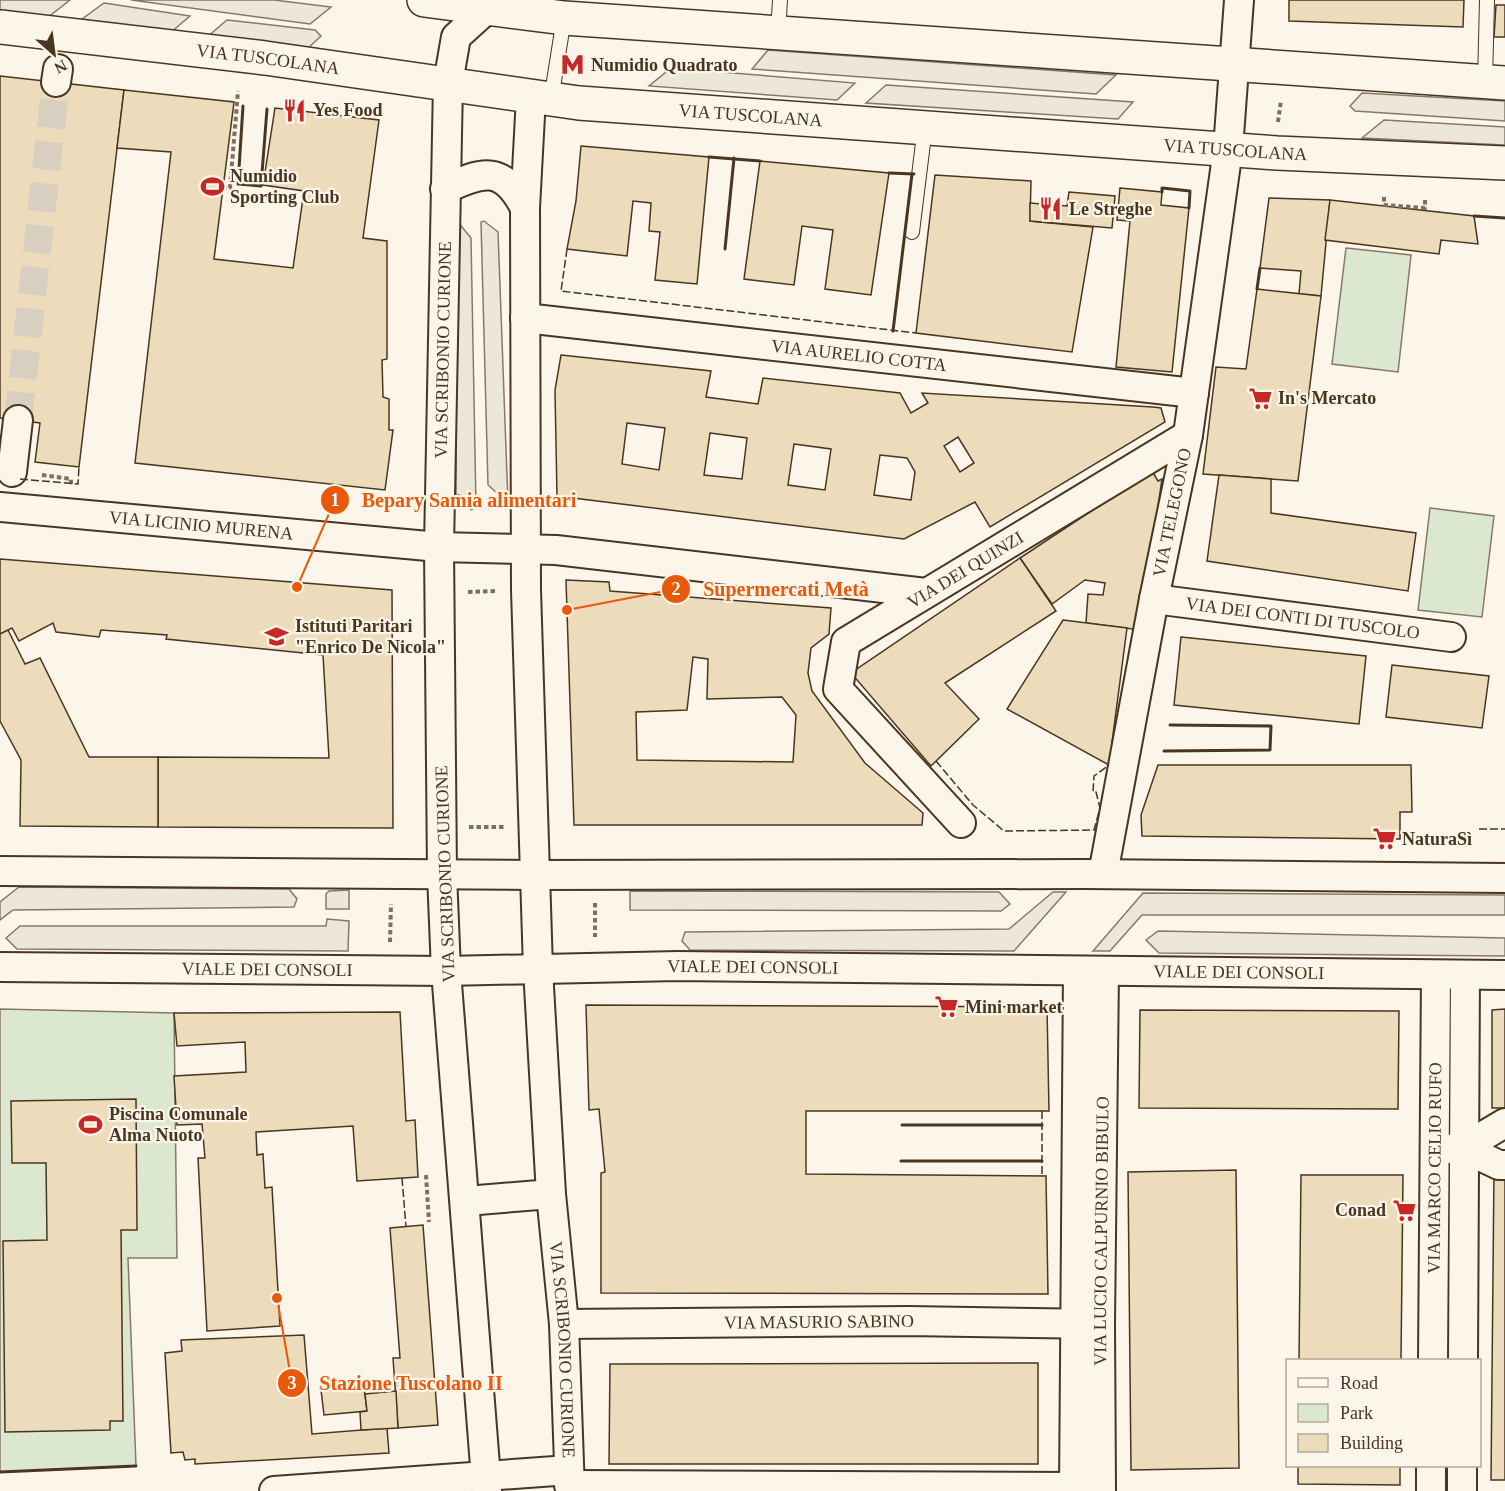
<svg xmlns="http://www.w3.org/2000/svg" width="1505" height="1491" font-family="'Times New Roman',serif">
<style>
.green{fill:#dce7d0;stroke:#887966;stroke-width:1.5}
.parking{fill:#ede7d9;stroke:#887966;stroke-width:1.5}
.building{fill:#ecdcbc;stroke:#4a3520;stroke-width:1.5;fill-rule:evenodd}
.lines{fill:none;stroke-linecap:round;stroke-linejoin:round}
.street-tunnel{stroke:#d8cfc1;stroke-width:28;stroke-dasharray:28 14;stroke-linecap:butt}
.lane-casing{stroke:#4a3520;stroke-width:16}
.street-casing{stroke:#4a3520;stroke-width:32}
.primary-casing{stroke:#4a3520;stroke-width:36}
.path{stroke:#7f6f5c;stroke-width:4;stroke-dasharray:4.5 3;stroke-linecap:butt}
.lane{stroke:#fbf6e9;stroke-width:14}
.street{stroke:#fbf6e9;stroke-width:28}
.primary{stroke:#fbf6e9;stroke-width:33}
.fence{stroke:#4a3520;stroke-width:1.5;stroke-dasharray:8 3;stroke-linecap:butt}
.wall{stroke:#4a3520;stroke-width:3}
.labels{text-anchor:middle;stroke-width:4.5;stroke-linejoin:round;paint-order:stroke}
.street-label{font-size:18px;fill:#4a3520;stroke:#fbf6e9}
.poi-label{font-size:18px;font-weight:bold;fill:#4a3520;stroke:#fbf6e9;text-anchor:start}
.leader{fill:none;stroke:#e8590c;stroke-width:2}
.callout-dot{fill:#e8590c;stroke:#fbf6e9;stroke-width:2}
.mark-label{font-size:18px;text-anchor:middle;font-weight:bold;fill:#fff}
.callout-label{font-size:20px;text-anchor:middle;font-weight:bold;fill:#e8590c;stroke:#fbf6e9;stroke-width:4.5;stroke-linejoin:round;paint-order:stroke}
</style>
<rect width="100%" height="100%" fill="#fbf6e9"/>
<g class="green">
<path d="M1346 248 1411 255 1398 372 1332 364Z"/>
<path d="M1430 508 1494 516 1482 617 1418 610Z"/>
<path d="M0 1009 174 1013 177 1258H128L136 1466 0 1472Z"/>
</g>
<g class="parking">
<path d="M0 0H70L47 18 0 12Z"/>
<path d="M131 0H274L331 7 310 24Z"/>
<path d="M104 3 190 16 170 33 78 22Z"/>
<path d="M227 20 315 30 321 36 306 50 206 38Z"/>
<path d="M768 50 1116 75 1096 94 752 69Z"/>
<path d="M671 68 855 83 837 100 649 86Z"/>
<path d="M886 85 1133 102 1118 119 866 103Z"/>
<path d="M1362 93 1505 101V121L1355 111 1350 106Z"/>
<path d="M1384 120 1505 127V145L1362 138Z"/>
<path d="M457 221 471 238 476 507 471 510 461 496 456 494Z"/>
<path d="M484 221 498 232 508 503 488 485 481 222Z"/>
<path d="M19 887 289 889 297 899 294 907 13 910 0 920V902Z"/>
<path d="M349 890V909H326V894L329 891Z"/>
<path d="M630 891 999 892 1010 904 1001 911 630 910Z"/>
<path d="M1053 892H1066L1014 951 690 950 682 941 685 932 1009 929Z"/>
<path d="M1143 893 1505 895V915H1142L1110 951H1093Z"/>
<path d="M327 919 349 921 348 951 17 949 6 938 20 926H326Z"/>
<path d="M1158 931 1505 938V956L1159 953 1146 940Z"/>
</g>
<g class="building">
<path d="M1289 0H1464L1463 27 1289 21Z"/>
<path d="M1496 5H1505V37H1494Z"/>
<path d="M0 76 124 90 79 467 35 462 40 423 0 418Z"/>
<path d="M124 90 234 102 214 259 293 268 304 191 263 185 275 108 379 120 363 238 387 241V359L382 360 383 397 389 399V430H393L385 490 135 463 171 152 117 148Z"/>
<path d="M581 146 709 157 697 284 655 280 660 232 649 231 651 203 633 201 627 256 567 249 576 201Z"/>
<path d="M760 161 889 173 871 295 825 289 833 230 802 226 794 285 744 279Z"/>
<path d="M935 175 1031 181 1030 221 1093 227 1072 352 916 333Z"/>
<path d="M1120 188 1162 192 1161 205 1189 208 1172 372 1116 367 1130 221 1117 220Z"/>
<path d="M1069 192 1115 196 1112 228 1030 221V203L1067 206Z"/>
<path d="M1269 198 1330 200 1321 296 1299 294 1301 271 1260 268Z"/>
<path d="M1330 200 1474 216 1478 244 1441 240 1439 254 1325 240Z"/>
<path d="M1257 289 1321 296 1298 481 1203 474 1216 367 1246 369Z"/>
<path d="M561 355 711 371 706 397 758 404 763 378 900 393 911 413 928 403 922 393 1153 407 1161 408 1165 422 990 527 975 502 904 539 557 496 555 390ZM627 423 665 428 659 470 622 464ZM710 433 747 438 742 479 704 475ZM958 437 974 463 960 472 944 446ZM794 444 831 449 825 490 788 485ZM880 455 907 458 915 472 911 500 874 495Z"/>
<path d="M1152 471 1158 481 1162 479 1140 630 1086 623 1088 594 1103 595 1105 583 1085 580 1052 604 1020 558Z"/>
<path d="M1219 475 1271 479V513L1416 533 1408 591 1207 561Z"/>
<path d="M1020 558 1056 611 945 683 979 719 931 766 851 673Z"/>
<path d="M0 559 392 590 393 828 158 827V757L329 758 323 655 166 639 167 635 101 630 99 637 56 632 53 623 19 641 12 628 0 634Z"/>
<path d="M566 580 609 582 610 591 831 608 829 634 811 648 808 673 812 691 865 763 923 813 922 825H574ZM693 657 708 659 707 699 782 697 796 715 793 762 637 760 636 712 687 710Z"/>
<path d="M1063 620 1127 628 1109 765 1007 709Z"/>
<path d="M8 630 25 664 40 658 89 757H158V827L20 826 21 760 0 721V634Z"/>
<path d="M1181 637 1366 656 1359 724 1174 705Z"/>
<path d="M1392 665 1489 676 1482 728 1386 717Z"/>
<path d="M1158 765H1411L1412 812H1400V839L1142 836 1141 815Z"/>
<path d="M586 1005 1047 1007 1049 1111H806V1174L1046 1176 1048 1294 601 1293V1173L605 1172 599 1109 589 1110Z"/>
<path d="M1505 1009V1108H1492V1010Z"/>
<path d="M1140 1010 1399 1011 1398 1109 1139 1108Z"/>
<path d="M400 1012 406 1121 415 1120 418 1177 357 1181 353 1126 256 1132 257 1155 263 1154 265 1188 272 1187 280 1326 207 1331 198 1158H205L202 1124 177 1125 174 1076 246 1072 245 1042 177 1046 174 1013Z"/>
<path d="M136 1099 137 1230H121L123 1421H110V1430L5 1432 3 1241 47 1240 46 1163H12L11 1101Z"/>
<path d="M1236 1170 1239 1468 1131 1470 1128 1172Z"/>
<path d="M1494 1170H1505V1480H1491Z"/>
<path d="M1301 1175H1403L1401 1360H1299Z"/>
<path d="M423 1225 438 1425 398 1428 393 1358H400L390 1228Z"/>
<path d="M304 1335 312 1434 387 1428 389 1453 195 1464V1459L185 1460 183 1452 171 1453 165 1353 182 1351 181 1340Z"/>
<path d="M1038 1363V1464H609L610 1364Z"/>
<path d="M364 1387 367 1411 324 1415 321 1390Z"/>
<path d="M396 1391 398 1428 361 1430 360 1412 367 1411 365 1394Z"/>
<path d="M1298 1466H1400V1485L1298 1484Z"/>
</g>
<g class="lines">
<path class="street-tunnel" d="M18 420 56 82"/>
<defs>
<g id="lane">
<path d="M778 33 780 0"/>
<path d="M1485 82 1487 0"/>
<path d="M551 100 564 18"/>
<path d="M912 232 925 127"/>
</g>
<g id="street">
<path d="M56 82 58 69"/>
<path id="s1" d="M531 97 525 208 526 590 538 969 551 1194 564 1324 570 1491"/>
<path d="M445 189C483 171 503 165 525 208"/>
<path id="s2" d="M525 318 1194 393"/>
<path d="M12 472 18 420"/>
<path id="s3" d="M0 507 439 547 556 550 926 593"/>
<path id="s4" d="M1154 599 1451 637"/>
<path id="s5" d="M961 823 838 689 846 642 1188 435"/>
<path d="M0 871 536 875 1085 874 1505 878"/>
<path id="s6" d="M1103 874 1154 599 1188 435 1228 149 1239 0"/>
<path id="s7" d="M0 967 446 971 678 966 1505 975"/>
<path d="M1463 1148 1505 1123"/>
<path d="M1448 1149 1463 1148 1499 1165H1505"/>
<path d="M466 1201 551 1194"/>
<path id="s8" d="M564 1324 908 1321 1100 1324"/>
<path id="s9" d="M1433 1360 1436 975"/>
<path d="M1463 1360 1465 975"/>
<path d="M569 1485 1074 1487"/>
<path d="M274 1491 569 1470"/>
<path id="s10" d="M487 1491 446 971 442 874 439 547 448 83 456 37 488 8"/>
<path d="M1074 1491 1078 971"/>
<path id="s11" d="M1101 1491 1100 1324 1104 971"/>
<path d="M1431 1491V1466"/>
<path d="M1462 1491V1466"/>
</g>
<g id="primary">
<path d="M424 0 564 18 1505 83"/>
<path id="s12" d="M0 27 265 58 579 103 1277 153 1505 163"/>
</g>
</defs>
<use href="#lane" class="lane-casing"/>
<use href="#street" class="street-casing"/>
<use href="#primary" class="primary-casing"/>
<g class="path">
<path d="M1278 122 1281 100"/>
<path d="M222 188H230L238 91"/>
<path d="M1384 197V205L1425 208V200"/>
<path d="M42 475 71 479V484"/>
<path d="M468 592 496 591"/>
<path d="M469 827H504"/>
<path d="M595 903V937"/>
<path d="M390 942 391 904"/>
<path d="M426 1175 429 1222"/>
</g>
<use href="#lane" class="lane"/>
<use href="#street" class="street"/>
<use href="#primary" class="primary"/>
<g class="fence">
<path d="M567 249 561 291 916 333"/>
<path d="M20 479 78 484 79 467"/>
<path d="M936 761 973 805 1004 831 1094 830 1100 808 1096 792H1093L1094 776 1109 765"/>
<path d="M1479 829H1505"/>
<path d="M1042 1111V1176"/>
<path d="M402 1178 406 1227"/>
</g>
<g class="wall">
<path d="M243 106 238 184 261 186 267 109"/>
<path d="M709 157 760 161"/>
<path d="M889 173 914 174"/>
<path d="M1162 192V188L1190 191 1189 208"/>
<path d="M1474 216 1505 218"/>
<path d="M725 249 734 158"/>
<path d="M1257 289 1260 268"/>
<path d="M893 331 912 174"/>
<path d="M1164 751 1270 750 1271 726 1170 725"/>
<path d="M902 1125H1042"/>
<path d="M901 1161H1042"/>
<path d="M0 1472 136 1466"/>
</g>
</g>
<defs>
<symbol id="metro-bare" viewBox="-9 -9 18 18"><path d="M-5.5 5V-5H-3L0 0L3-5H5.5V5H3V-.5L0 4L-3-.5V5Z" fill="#c62828" stroke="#fbf6e9" stroke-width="2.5" paint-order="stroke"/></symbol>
<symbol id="restaurant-bare" viewBox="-9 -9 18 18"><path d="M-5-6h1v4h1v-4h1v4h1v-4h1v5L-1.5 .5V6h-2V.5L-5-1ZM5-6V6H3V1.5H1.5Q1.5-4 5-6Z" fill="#c62828" stroke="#fbf6e9" stroke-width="2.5" paint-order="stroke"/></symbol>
<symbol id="stadium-bare" viewBox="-9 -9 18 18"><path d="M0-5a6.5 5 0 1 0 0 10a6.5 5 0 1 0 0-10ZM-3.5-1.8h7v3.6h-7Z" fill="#c62828" stroke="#fbf6e9" stroke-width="2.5" paint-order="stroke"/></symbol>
<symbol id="supermarket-bare" viewBox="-9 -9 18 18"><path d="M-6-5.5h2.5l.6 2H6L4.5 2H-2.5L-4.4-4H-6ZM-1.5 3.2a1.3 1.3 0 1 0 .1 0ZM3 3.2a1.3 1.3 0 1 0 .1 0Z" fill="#c62828" stroke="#fbf6e9" stroke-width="2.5" paint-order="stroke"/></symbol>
<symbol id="school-bare" viewBox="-9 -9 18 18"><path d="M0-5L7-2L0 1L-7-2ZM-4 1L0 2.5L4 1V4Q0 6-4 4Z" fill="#c62828" stroke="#fbf6e9" stroke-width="2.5" paint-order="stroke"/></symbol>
</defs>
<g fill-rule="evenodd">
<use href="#metro-bare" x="556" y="48" width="33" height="33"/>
<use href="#restaurant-bare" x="278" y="94" width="33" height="33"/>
<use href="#stadium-bare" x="196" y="170" width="33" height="33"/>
<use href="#restaurant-bare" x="1034" y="192" width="33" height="33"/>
<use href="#supermarket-bare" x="1244" y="382" width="33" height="33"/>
<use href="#school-bare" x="260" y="620" width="33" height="33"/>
<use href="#supermarket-bare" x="1368" y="822" width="33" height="33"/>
<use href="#supermarket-bare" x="930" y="990" width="33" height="33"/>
<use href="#stadium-bare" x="74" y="1108" width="33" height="33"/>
<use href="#supermarket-bare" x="1388" y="1194" width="33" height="33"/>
</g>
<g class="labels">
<g class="street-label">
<text dy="6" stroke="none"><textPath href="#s12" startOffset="270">VIA TUSCOLANA</textPath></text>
<text dy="6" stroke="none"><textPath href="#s12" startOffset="756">VIA TUSCOLANA</textPath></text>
<text dy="6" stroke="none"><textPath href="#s12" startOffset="1242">VIA TUSCOLANA</textPath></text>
<text dy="6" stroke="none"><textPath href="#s10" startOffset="1143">VIA SCRIBONIO CURIONE</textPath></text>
<text dy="6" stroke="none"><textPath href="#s2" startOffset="336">VIA AURELIO COTTA</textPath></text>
<text dy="6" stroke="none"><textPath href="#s6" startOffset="368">VIA TELEGONO</textPath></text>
<text dy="6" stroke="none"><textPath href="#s3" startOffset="202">VIA LICINIO MURENA</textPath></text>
<text dy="6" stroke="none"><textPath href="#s5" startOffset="369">VIA DEI QUINZI</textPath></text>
<text dy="6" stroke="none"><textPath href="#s4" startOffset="150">VIA DEI CONTI DI TUSCOLO</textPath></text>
<text transform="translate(445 874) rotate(-92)" y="6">VIA SCRIBONIO CURIONE</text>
<text dy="6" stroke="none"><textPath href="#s7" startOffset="753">VIALE DEI CONSOLI</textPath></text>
<text dy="6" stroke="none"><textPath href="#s7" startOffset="267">VIALE DEI CONSOLI</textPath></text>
<text dy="6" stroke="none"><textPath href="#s7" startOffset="1239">VIALE DEI CONSOLI</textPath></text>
<text dy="6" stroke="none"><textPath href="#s9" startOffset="192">VIA MARCO CELIO RUFO</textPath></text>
<text dy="6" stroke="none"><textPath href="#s11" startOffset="260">VIA LUCIO CALPURNIO BIBULO</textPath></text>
<text dy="6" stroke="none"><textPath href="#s8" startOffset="255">VIA MASURIO SABINO</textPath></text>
<text dy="6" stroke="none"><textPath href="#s1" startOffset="1254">VIA SCRIBONIO CURIONE</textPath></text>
</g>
<g class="poi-label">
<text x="591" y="71">Numidio Quadrato</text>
<text x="313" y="116">Yes Food</text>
<text x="230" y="182">Numidio<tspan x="230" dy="21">Sporting Club</tspan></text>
<text x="1069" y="215">Le Streghe</text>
<text x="1278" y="404">In's Mercato</text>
<text x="295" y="632">Istituti Paritari<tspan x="295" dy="21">"Enrico De Nicola"</tspan></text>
<text x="1402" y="845">NaturaSì</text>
<text x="965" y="1013">Mini market</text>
<text x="109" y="1120">Piscina Comunale<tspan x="109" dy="21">Alma Nuoto</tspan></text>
<text x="1386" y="1216" text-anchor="end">Conad</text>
</g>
</g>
<path class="leader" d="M297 587L335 500M567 610L676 589M277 1298L292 1383"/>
<g class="callout-dot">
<circle cx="297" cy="587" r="6"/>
<circle cx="567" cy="610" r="6"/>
<circle cx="277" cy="1298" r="6"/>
<circle cx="335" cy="500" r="15"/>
<circle cx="676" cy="589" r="15"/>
<circle cx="292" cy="1383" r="15"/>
</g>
<g class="mark-label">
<text x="335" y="506">1</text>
<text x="676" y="595">2</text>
<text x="292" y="1389">3</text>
</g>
<g class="callout-label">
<text x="469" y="507">Bepary Samia alimentari</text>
<text x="786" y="596">Supermercati Metà</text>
<text x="411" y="1390">Stazione Tuscolano II</text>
</g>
<rect x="1286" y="1359" width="195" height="108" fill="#fbf6e9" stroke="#b4a999" stroke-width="1.5"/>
<rect x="1298" y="1378" width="30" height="9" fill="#fbf6e9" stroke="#b4a999" stroke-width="1.5"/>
<text x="1340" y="1389" font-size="18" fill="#4a3520">Road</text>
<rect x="1298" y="1404" width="30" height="18" fill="#dce7d0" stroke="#b4a999" stroke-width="1.5"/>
<text x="1340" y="1419" font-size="18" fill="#4a3520">Park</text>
<rect x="1298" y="1434" width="30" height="18" fill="#ecdcbc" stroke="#b4a999" stroke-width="1.5"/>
<text x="1340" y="1449" font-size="18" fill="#4a3520">Building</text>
<g transform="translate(54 54) rotate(152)" stroke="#fbf6e9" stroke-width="4.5" paint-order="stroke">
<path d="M0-4.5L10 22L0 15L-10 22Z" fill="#4a3520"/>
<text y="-9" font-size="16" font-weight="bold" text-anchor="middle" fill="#4a3520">N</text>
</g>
</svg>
